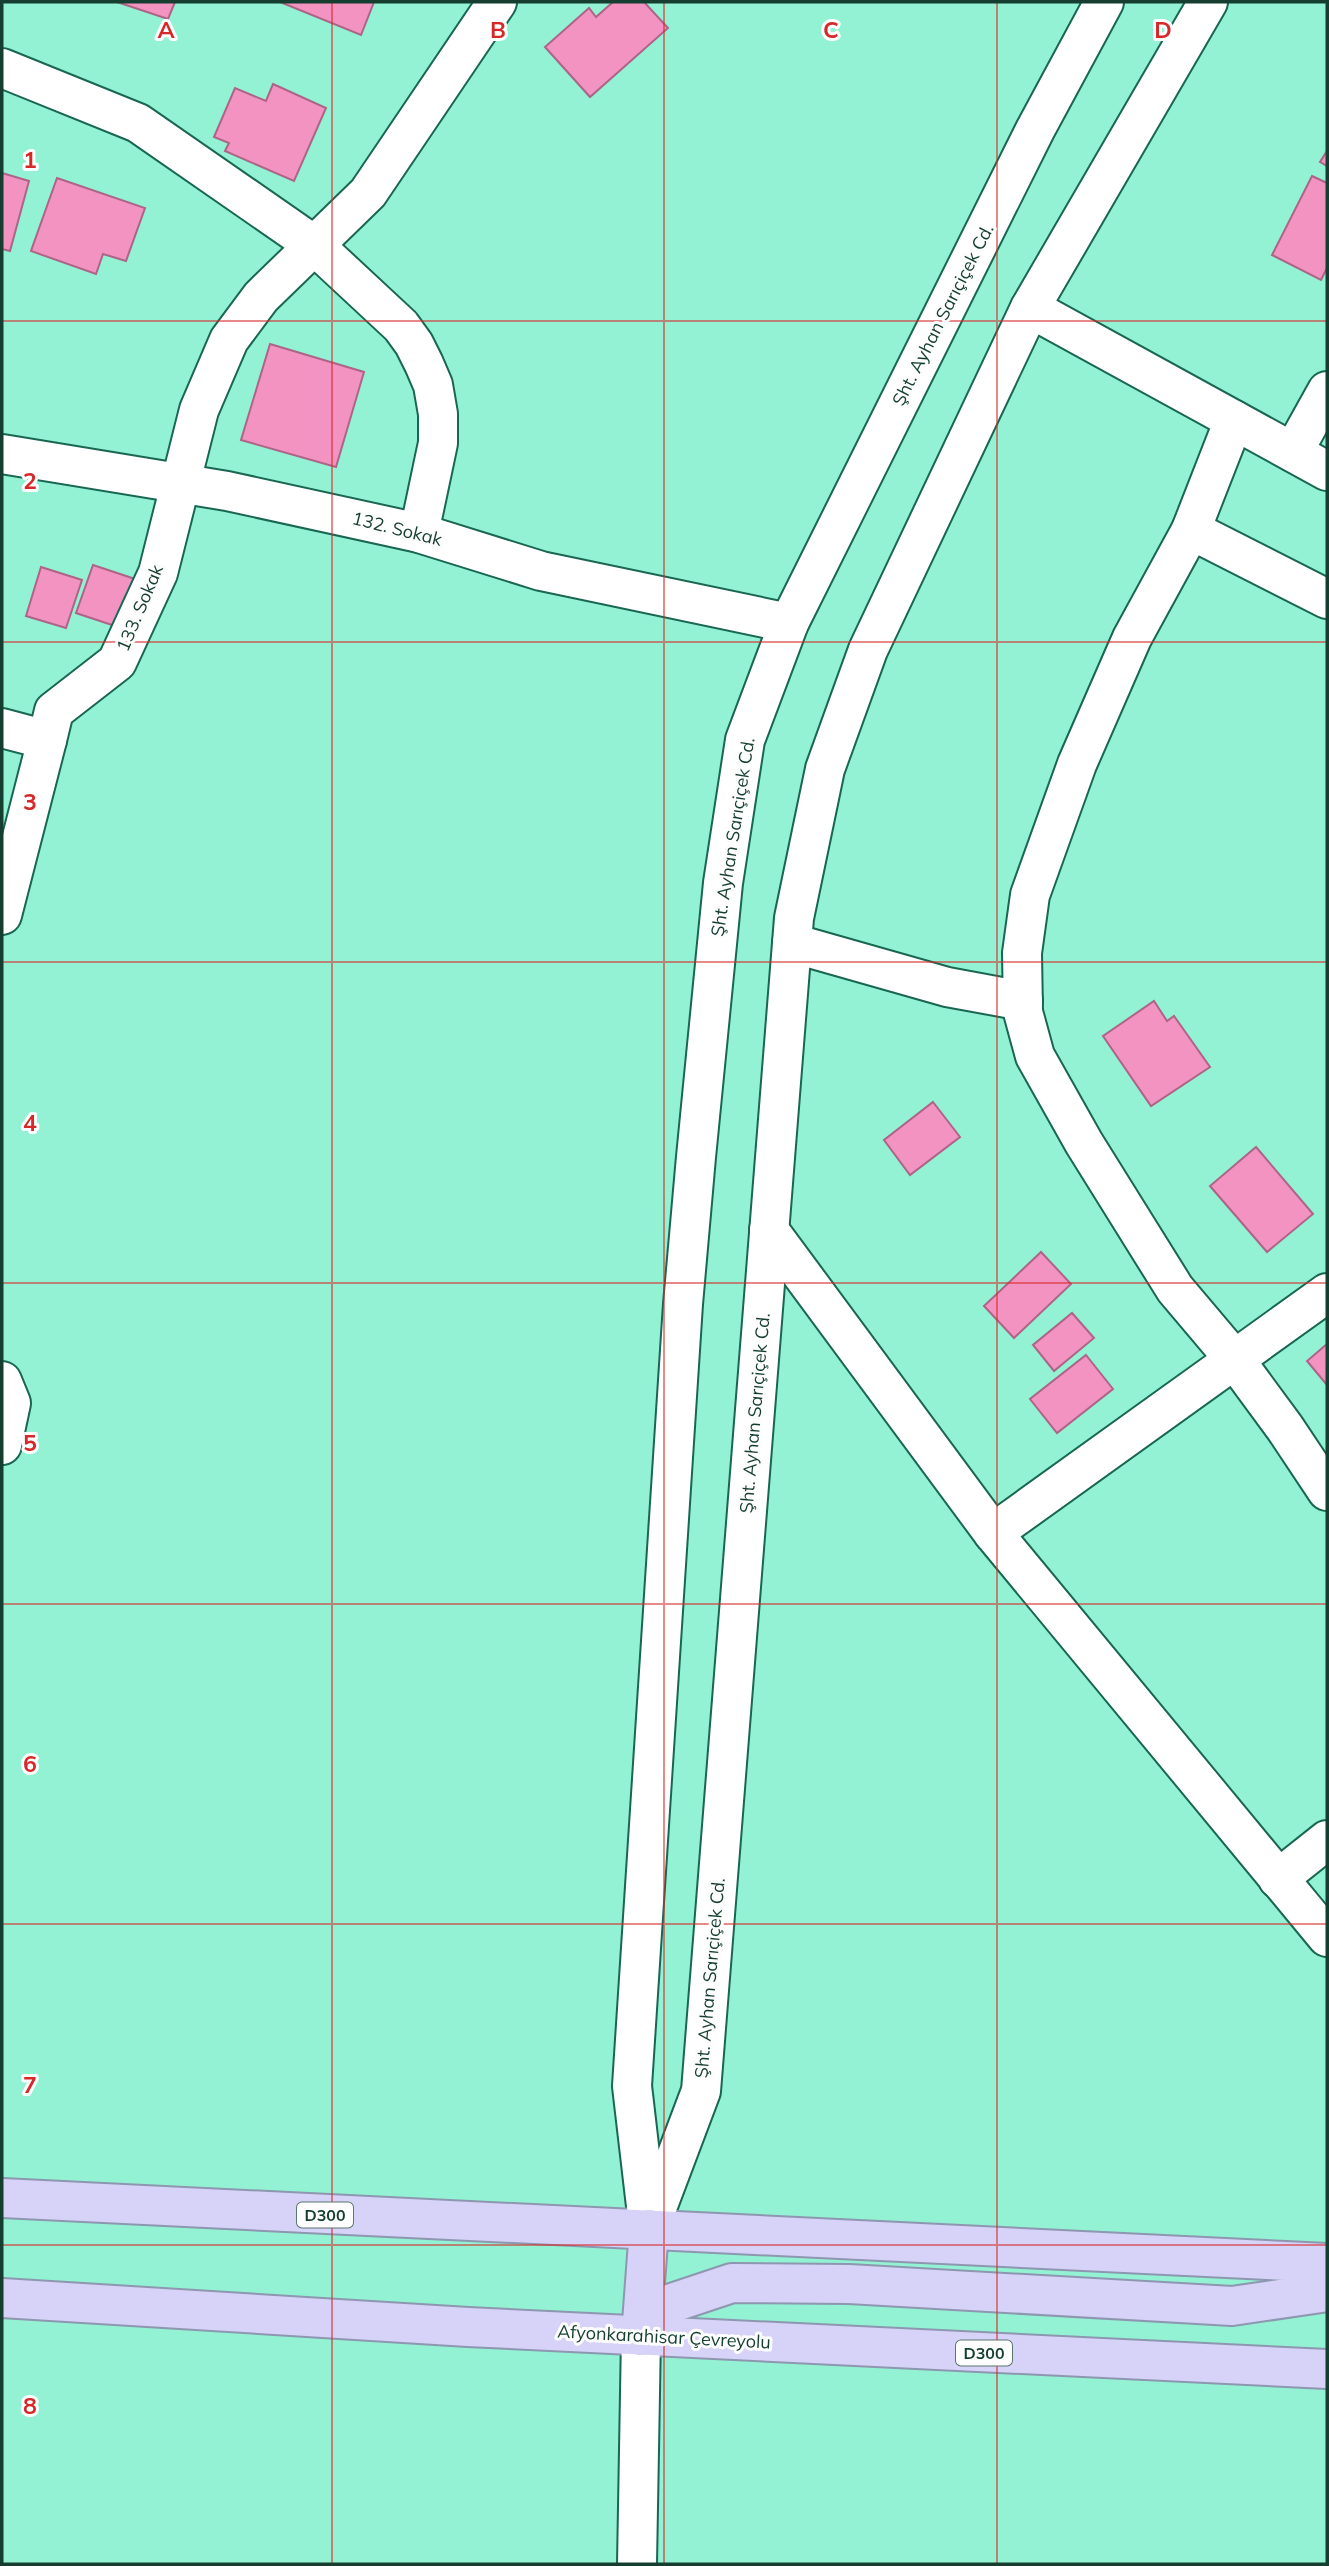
<svg xmlns="http://www.w3.org/2000/svg" width="1329" height="2566" font-family="Mulish,sans-serif">
<style>
.building{fill:#f393c1;stroke:#ad6587;stroke-width:2}
.lines{fill:none;stroke-linecap:round;stroke-linejoin:round}
.minor-casing{stroke:#196652;stroke-width:42}
.tertiary-casing{stroke:#196652;stroke-width:42}
.secondary-casing{stroke:#196652;stroke-width:42}
.trunk-casing{stroke:#8d97b0;stroke-width:42}
.minor{stroke:#fff;stroke-width:38}
.tertiary{stroke:#fff;stroke-width:38}
.secondary{stroke:#fff;stroke-width:38}
.trunk{stroke:#d7d2f7;stroke-width:38}
.grid{fill:none;stroke:#d62828;stroke-width:2;stroke-opacity:0.55}
.labels{text-anchor:middle;stroke-width:6;stroke-linejoin:round;paint-order:stroke}
.shield{fill:#fdfdfd;stroke:#5b776e;stroke-width:2}
.shield-label{font-size:16px;font-weight:bold;fill:#153e31}
.street-label{font-size:18px;fill:#153e31;stroke:#fdfdfd}
.grid-label{font-size:23px;text-anchor:middle;font-weight:bold;fill:#d62828;stroke:#fdfdfd;stroke-width:6;stroke-linejoin:round;paint-order:stroke}
</style>
<rect width="100%" height="100%" fill="#93f2d3"/>
<g class="building">
<path d="M117 2H175L168 19Z"/>
<path d="M280 2H374L361 35Z"/>
<path d="M613 2H644L668 28 590 97 545 47 589 8 596 17Z"/>
<path d="M273 84 326 108 294 181 225 151 229 143 214 137 235 88 266 101Z"/>
<path d="M1327 151V166L1320 162Z"/>
<path d="M2 173 29 181 10 251 2 249Z"/>
<path d="M1312 176 1327 183V268L1321 280 1272 255Z"/>
<path d="M57 178 145 208 126 261 103 254 96 274 31 251Z"/>
<path d="M270 344 364 372 336 467 241 440Z"/>
<path d="M93 565 135 579 118 627 76 613Z"/>
<path d="M41 567 82 580 66 628 26 616Z"/>
<path d="M1154 1001 1167 1021 1174 1016 1210 1067 1151 1106 1103 1036Z"/>
<path d="M933 1102 960 1137 910 1175 884 1140Z"/>
<path d="M1256 1147 1313 1214 1267 1252 1210 1186Z"/>
<path d="M1041 1252 1071 1284 1014 1338 984 1306Z"/>
<path d="M1072 1313 1094 1338 1054 1371 1033 1345Z"/>
<path d="M1327 1344V1385L1307 1361Z"/>
<path d="M1086 1355 1113 1389 1057 1433 1030 1399Z"/>
</g>
<g class="lines">
<defs>
<g id="minor">
<path d="M2 68 138 123 314 245 401 326 414 344 424 364 433 385 438 414V443L419 533"/>
<path d="M1030 308 1327 471"/>
<path d="M1234 420 1191 530 1132 638 1077 764 1030 895 1022 953 1023 1012 1035 1056 1084 1143 1175 1289 1235 1360 1285 1428 1327 1491"/>
<path d="M1293 452 1327 391"/>
<path d="M2 454 227 491 419 533 541 571 789 623"/>
<path d="M1191 530 1327 599"/>
<path d="M2 728 47 740 54 711 117 662 158 573 199 410 229 340 261 297 368 193 497 2"/>
<path d="M2 915 47 740"/>
<path d="M792 943 947 987 1023 1001"/>
<path d="M769 1230 993 1533 1327 1937"/>
<path d="M2 1381 11 1403 2 1445"/>
<path d="M993 1533 1327 1293"/>
<path d="M1278 1879 1327 1840"/>
</g>
<path id="tertiary" d="M637 2564 641 2336"/>
<g id="secondary">
<path d="M648 2223 632 2086 683 1304 696 1157 723 883 745 740 789 623 1035 130 1104 2"/>
<path d="M649 2229 701 2091 794 918 825 769 868 650 1030 308 1208 2"/>
</g>
<g id="trunk">
<path d="M2 2198 1327 2263"/>
<path d="M2 2298 468 2327 1327 2369"/>
<path d="M641 2336 663 2306 732 2283 849 2284 1232 2306 1327 2292"/>
<path d="M641 2336 649 2229"/>
</g>
</defs>
<use href="#minor" class="minor-casing"/>
<use href="#tertiary" class="tertiary-casing"/>
<use href="#secondary" class="secondary-casing"/>
<use href="#trunk" class="trunk-casing"/>
<use href="#minor" class="minor"/>
<use href="#tertiary" class="tertiary"/>
<use href="#secondary" class="secondary"/>
<use href="#trunk" class="trunk"/>
</g>
<path class="grid" d="M332 2V2564M664 2V2564M997 2V2564M2 321H1327M2 642H1327M2 962H1327M2 1283H1327M2 1604H1327M2 1924H1327M2 2245H1327"/>
<g class="labels">
<g class="shield">
<rect x="297" y="2202.5" width="56" height="25" rx="5"/>
<rect x="956" y="2340.5" width="56" height="25" rx="5"/>
</g>
<g class="shield-label">
<text x="325" y="2221">D300</text>
<text x="984" y="2359">D300</text>
</g>
<g class="street-label">
<text transform="translate(943 315) rotate(-63)" y="6">Şht. Ayhan Sarıçiçek Cd.</text>
<text transform="translate(397 529) rotate(14)" y="6">132. Sokak</text>
<text transform="translate(140 608) rotate(-67)" y="6">133. Sokak</text>
<text transform="translate(733 837) rotate(-81)" y="6">Şht. Ayhan Sarıçiçek Cd.</text>
<text transform="translate(755 1413) rotate(-85)" y="6">Şht. Ayhan Sarıçiçek Cd.</text>
<text transform="translate(710 1978) rotate(-85)" y="6">Şht. Ayhan Sarıçiçek Cd.</text>
<text transform="translate(664 2337) rotate(3)" y="6">Afyonkarahisar Çevreyolu</text>
</g>
</g>
<g class="grid-label">
<text x="166" y="38">A</text>
<text x="498" y="38">B</text>
<text x="831" y="38">C</text>
<text x="1163" y="38">D</text>
<text x="30" y="168">1</text>
<text x="30" y="489">2</text>
<text x="30" y="810">3</text>
<text x="30" y="1131">4</text>
<text x="30" y="1451">5</text>
<text x="30" y="1772">6</text>
<text x="30" y="2093">7</text>
<text x="30" y="2414">8</text>
</g>
<rect width="1329" height="2566" fill="none" stroke="#153e31" stroke-width="7"/>
</svg>
